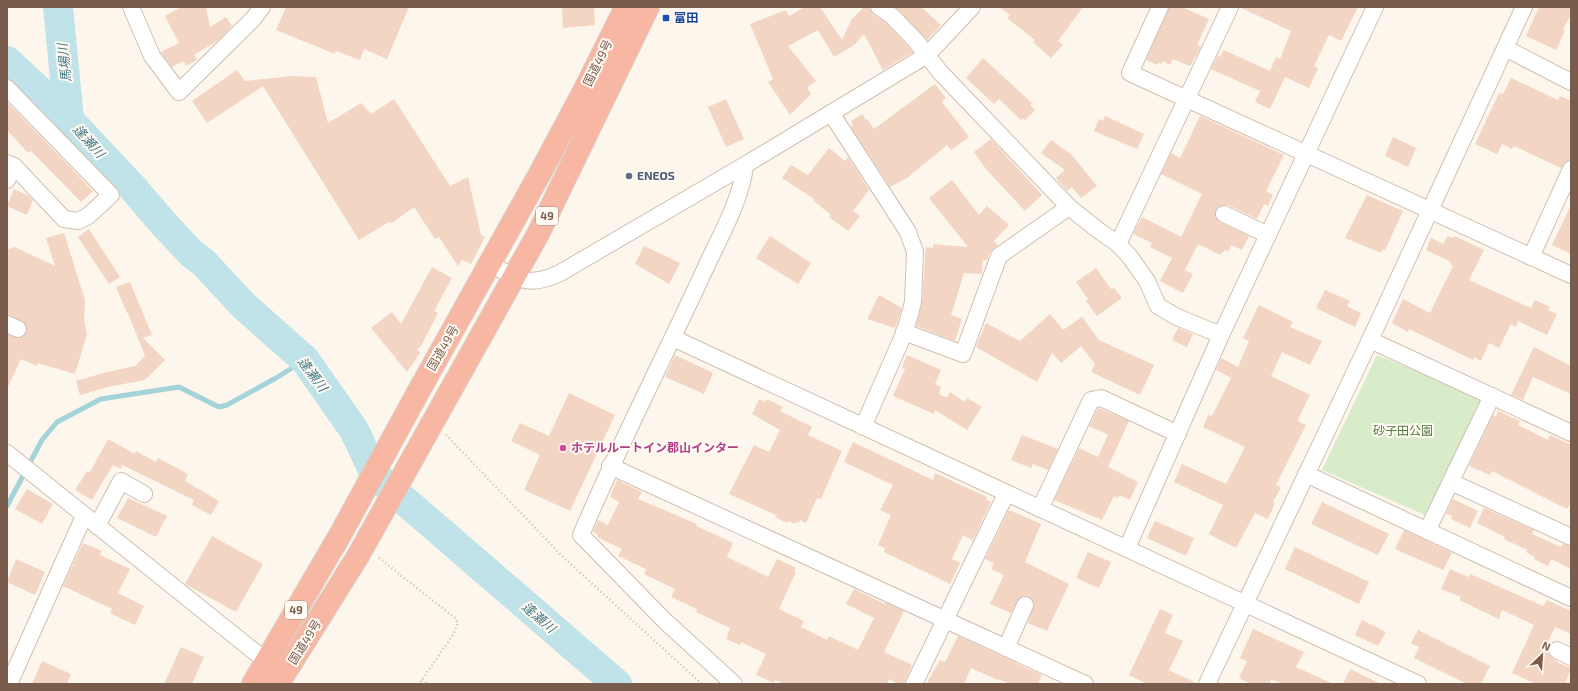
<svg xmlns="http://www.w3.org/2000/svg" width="1578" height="691" font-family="'Exo 2','Noto Sans JP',sans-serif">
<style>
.green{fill:#d8ecc9}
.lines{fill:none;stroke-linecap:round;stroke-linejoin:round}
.stream{stroke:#a5d3da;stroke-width:5}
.river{stroke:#bfe3e8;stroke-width:30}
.building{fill:#f3d5c3}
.minor-casing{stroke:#d1beb0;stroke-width:18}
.highway-casing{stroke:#dad1cd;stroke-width:24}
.path{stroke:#d9b8a5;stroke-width:2.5;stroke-dasharray:1 3;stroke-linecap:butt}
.minor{stroke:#fff;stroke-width:16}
.highway{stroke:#f7b7a3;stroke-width:22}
.transit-dot{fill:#1a4fb4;stroke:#fffaf3;stroke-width:1.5}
.service-dot{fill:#5c6f8a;stroke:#fffaf3;stroke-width:1.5}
.hotel-dot{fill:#d1479c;stroke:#fffaf3;stroke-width:1.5}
.labels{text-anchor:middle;stroke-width:4;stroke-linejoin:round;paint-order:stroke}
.shield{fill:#fffaf3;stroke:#a28b7f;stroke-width:1}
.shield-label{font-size:11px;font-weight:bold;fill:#7a5c4d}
.transit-label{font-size:12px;font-weight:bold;fill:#164399;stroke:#fffaf3;text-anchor:start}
.street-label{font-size:12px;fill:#7a5c4d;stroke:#fffaf3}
.service-label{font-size:12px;font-weight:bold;fill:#4e5e75;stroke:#fffaf3;text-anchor:start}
.park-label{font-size:12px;fill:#537a41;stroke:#fffaf3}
.hotel-label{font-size:12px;font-weight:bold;fill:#b23c85;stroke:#fffaf3;text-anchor:start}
.water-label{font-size:13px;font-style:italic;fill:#437c86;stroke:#fffaf3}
</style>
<rect width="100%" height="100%" fill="#fdf6ec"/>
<path class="green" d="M1377 355 1482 398 1425 515 1322 470Z"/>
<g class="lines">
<path class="stream" d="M7 506 42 440 57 422 101 399 179 387 219 407 227 405 276 378 305 360"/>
<g class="river">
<path d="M58 7 69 120"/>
<path d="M7 61 58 108 133 188 163 223 191 253 204 263 244 306 305 360 354 430 376 476 617 684"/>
</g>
</g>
<g class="building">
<path d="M182 7H206L210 27 226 17 232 26 219 40 194 55 197 60 186 66 183 61 172 67 161 52 179 43 165 16Z"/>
<path d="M286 7H409L387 59 364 49 360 60 336 51 335 54 276 30Z"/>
<path d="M562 7H594L595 25 563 28Z"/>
<path d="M805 7H820L842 40 851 20 864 7H870L873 15 886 23 913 52 883 70 864 34 854 45 834 57 818 30 788 46 816 81 807 88 811 94 790 115 768 82 773 79 750 24 786 10 789 16Z"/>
<path d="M896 7H921L941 25 927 40Z"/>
<path d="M999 7H1083L1058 41 1063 45 1051 58 1033 42 1035 40 1007 18 1010 15Z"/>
<path d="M1169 7H1182L1209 19 1197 45 1201 47 1190 66 1173 59 1170 65 1163 61 1161 64 1158 63 1157 65 1146 60Z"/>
<path d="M1239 7H1358L1341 41 1329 35 1314 66 1318 68 1309 88 1285 77 1270 109 1255 102 1260 91 1211 69 1218 55 1220 57 1224 50 1270 71 1276 57 1280 59 1291 31Z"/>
<path d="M1539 7H1571V14L1563 30 1565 31 1556 50 1526 36Z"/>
<path d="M983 58 1032 103 1030 105 1035 110 1025 120 1023 118 1021 120 999 99 994 104 966 78Z"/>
<path d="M237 70 245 81 292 76 316 77 328 123 361 103 371 114 394 99 450 186 468 177 481 235 485 237 471 264 462 260 458 266 439 237 435 239 414 207 392 223 389 222 359 240 263 86 207 123 192 101Z"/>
<path d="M1511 78 1558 100 1560 96 1571 101V160L1565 162 1561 168 1514 146 1512 149 1502 144 1497 154 1475 144 1499 93 1503 94Z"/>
<path d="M935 84 946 98 942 102 969 137 951 150 947 145 907 178 890 187 851 127 853 126 851 121 862 114 866 120 867 119 874 129Z"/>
<path d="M726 99 744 139 726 147 708 107Z"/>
<path d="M7 102 93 191 81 202 31 151 28 153 7 130Z"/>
<path d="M1105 116 1144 134 1137 149 1094 131 1099 119 1103 121Z"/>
<path d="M1200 116 1284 155 1266 191 1273 195 1268 206 1264 204 1257 219 1228 205H1223L1216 210 1215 215 1220 222 1249 236 1242 250 1231 245 1228 252 1225 250 1220 255 1198 244 1185 270 1193 274 1183 293 1160 281 1172 258 1150 247 1152 243 1133 234 1142 217 1181 237 1202 194 1161 174 1171 153 1180 158Z"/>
<path d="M1393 137 1416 148 1408 167 1385 156Z"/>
<path d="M991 139 1042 195 1025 211 986 169 974 152Z"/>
<path d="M1051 140 1071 154 1097 186 1081 198 1072 187 1067 191 1056 178 1065 170 1041 153Z"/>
<path d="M829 148 845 161 848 157 869 190 853 211 860 216 848 231 829 217 831 215 814 201V199L782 178 791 165 808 175Z"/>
<path d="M952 180 979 215 987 206 1009 225 994 241 998 245 990 252 987 260H983L982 274 964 273 951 315 962 319 955 341 916 326 922 303 926 247 933 248V244L968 247 929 198Z"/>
<path d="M14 189 29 196 33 200 27 215 7 206Z"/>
<path d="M1367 195 1403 211 1385 250 1383 249 1381 253 1345 238Z"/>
<path d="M1571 205V254L1552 245Z"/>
<path d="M89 229 120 277 109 284 78 237Z"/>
<path d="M64 233 85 300 84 320 87 334 75 374 38 363 37 366 21 359 7 389V334L19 338 24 336 27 328 22 321 7 315V250L15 247 55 266 46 238Z"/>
<path d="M770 236 811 263 798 284 756 258Z"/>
<path d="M1448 236 1453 238 1455 236 1484 250 1469 280 1531 308 1535 300 1550 307 1548 310 1557 314 1547 335 1518 321 1516 327 1511 324 1499 348 1489 343 1481 361 1474 357 1473 360 1409 329 1408 332 1392 323 1403 299 1430 313 1453 266 1450 264 1451 262 1426 250 1431 238 1443 244Z"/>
<path d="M644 246 680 263 669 284 635 264Z"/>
<path d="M432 267 452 278 434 311 438 313 421 346 417 349 420 353 407 372 371 328 392 312 401 324Z"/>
<path d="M1096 268 1111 289 1114 288 1122 298 1097 316 1086 301 1088 299 1076 282Z"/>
<path d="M130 282 152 335 143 338 165 360 145 380 108 387 80 395 76 381 107 372 135 366 145 356 128 313H127L116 287Z"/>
<path d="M1325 290 1350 301 1347 306 1361 313 1355 327 1316 308Z"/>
<path d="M879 295 902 308 895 328 867 319Z"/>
<path d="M1259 305 1293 322 1290 327 1322 341 1310 365 1282 352 1271 376 1310 395 1298 419 1299 422 1306 425 1276 485 1281 487 1273 502 1275 503 1268 519 1255 513 1236 548 1209 534 1223 505 1174 482 1182 464 1226 484 1245 447 1203 427 1208 415 1212 416 1231 378 1216 370 1218 366 1221 358 1238 367 1249 341 1243 338Z"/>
<path d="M1050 314 1063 330 1082 317 1099 340 1154 365 1140 395 1091 372 1095 364 1081 346 1061 363 1052 353 1037 382 976 347 986 323 1020 341Z"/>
<path d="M1178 328 1193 334 1187 347 1172 340Z"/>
<path d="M1534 347 1571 366V394L1533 377 1523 400 1511 395Z"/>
<path d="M675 355 713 373 704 394 665 377Z"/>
<path d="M907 355 941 370 935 384 941 387 939 394 947 398 950 392 965 402 967 398 982 407 967 430 935 410 934 414 893 396 905 369 902 367Z"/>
<path d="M569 393 615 415 570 511 524 490 540 455 511 441 520 423 549 436Z"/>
<path d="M759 399 765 402 767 399 783 407 780 411 812 427 808 435 842 451 821 499 817 498 806 523 800 520 799 523 795 522 794 524 788 521 787 523 775 517 776 515 729 494 754 445 769 452 780 430 752 414Z"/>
<path d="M1098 408 1129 421 1108 467 1138 482 1130 500 1119 495 1118 498 1114 496 1102 520 1054 500 1079 448 1098 457 1108 435 1089 426Z"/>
<path d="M1498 411 1520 421 1518 425 1548 440 1550 435 1571 445V502L1567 509 1492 471 1490 475 1469 466 1493 415 1496 416Z"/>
<path d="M1022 435 1058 449 1048 470 1033 464 1031 468 1011 460Z"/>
<path d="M108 439 135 454 136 451 156 462 158 458 188 474 185 481 219 501 211 515 192 505 194 500 122 465 121 469 113 465 92 500 75 490 87 471 90 472Z"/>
<path d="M853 442 933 480 935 473 987 497 986 500 991 502 973 540 963 535 952 559 960 563 950 584 884 552 885 548 878 545 891 515 880 510 893 485 844 462Z"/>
<path d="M617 480 642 492 638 499 697 524 696 526 733 543 727 557 768 577 777 559 796 568 794 571 796 572 779 609 804 621 801 627 827 640 829 636 858 650 874 618 846 604 854 589 885 604 886 603 904 611 884 652 912 665 904 684H899L889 679 887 684H784L775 680 774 683 756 675 766 654 741 642 740 645 726 639 730 628 696 612 697 609 671 597 675 589 644 574 646 569 618 556 622 549 597 537 598 535 593 532 598 520 608 525 619 502 610 497Z"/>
<path d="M27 489 53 504 42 524 15 509Z"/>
<path d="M128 498 167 516 156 537 117 518Z"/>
<path d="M1453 499 1478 511 1470 528 1451 519 1452 516 1446 514Z"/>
<path d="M1322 502 1389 534 1378 555 1311 524Z"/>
<path d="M1484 508 1534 530 1532 534 1561 547 1563 544 1571 546V569L1551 559 1548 566 1534 559 1535 557 1526 552 1527 550 1504 539 1505 537 1477 523Z"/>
<path d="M1009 510 1041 524 1025 562 1069 584 1047 631 1028 623 1034 604 1029 597 1024 596 1019 598 1011 613 990 604 1004 575 991 569 994 563 985 559Z"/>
<path d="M1155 521 1194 538 1186 556 1147 538Z"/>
<path d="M1404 530 1452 553 1443 570 1395 549Z"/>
<path d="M212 536 263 564 236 612 185 584Z"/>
<path d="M83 543 102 551 100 555 130 569 118 593 144 606 135 625 110 613 112 609 63 586Z"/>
<path d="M1295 547 1369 582 1359 604 1285 569Z"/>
<path d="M1088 552 1111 562 1099 588 1076 578Z"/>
<path d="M16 559 45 572 35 595 7 582Z"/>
<path d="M1450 569 1468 577 1470 574 1543 606 1547 600 1571 611V634L1555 627 1544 650 1559 663 1571 668 1565 684H1536L1512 673 1534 625 1502 610 1499 619 1459 600 1461 597 1441 589Z"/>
<path d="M1160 609 1173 615 1165 633 1183 641 1169 670 1198 684H1147L1129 675Z"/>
<path d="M1362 620 1386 632 1378 646 1355 635Z"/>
<path d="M1253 629 1304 652 1296 667 1333 684H1282L1272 679 1269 684H1251L1239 678 1247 661 1240 658Z"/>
<path d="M1418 630 1490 666 1481 684H1467L1414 658 1419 647 1411 643Z"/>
<path d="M958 636 1042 675 1038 684H1010L998 679V680L971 668 964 684H926L940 660 945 662Z"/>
<path d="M181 647 204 657 192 684H164Z"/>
<path d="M42 661 71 674 67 684H32Z"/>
<path d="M1350 669 1381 684H1343Z"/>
</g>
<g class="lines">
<defs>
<g id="minor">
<path d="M131 7 152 56 179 92 253 19 262 7"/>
<path d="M879 7 892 16 916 41 940 72 1069 207 1098 230 1118 244 1130 257 1147 281 1158 306 1177 317 1221 335 1127 548"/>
<path d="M1160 7 1130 73 1571 275"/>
<path d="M1505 48 1571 82"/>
<path d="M7 88 111 195 88 216 78 221 64 219 14 166 7 163"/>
<path d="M831 113 908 232 915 252 913 302 910 314 903 336 863 427"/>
<path d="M7 180 14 166"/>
<path d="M1224 214 1268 235"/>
<path d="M1118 244 1230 7"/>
<path d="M1531 257 1571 169"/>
<path d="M490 264C519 279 529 288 560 273L745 165 927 55 972 7"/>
<path d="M7 324 18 329"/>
<path d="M904 332 963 354 999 256 1069 207"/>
<path d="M1221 335 1375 7"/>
<path d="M673 338 1418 684"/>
<path d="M1370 340 1571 433"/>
<path d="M7 453 266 661"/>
<path d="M610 466 1085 684"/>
<path d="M1306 474 1571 598"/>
<path d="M1451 482 1571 537"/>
<path d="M1040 509 1091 400 1101 398 1178 434"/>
<path d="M97 526 121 481 144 494"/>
<path d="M1427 531 1492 396"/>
<path d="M1006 648 1025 605"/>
<path d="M1557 650 1571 657"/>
<path d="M9 684 84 516"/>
<path d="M734 684 665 621 581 535C619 445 664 358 705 269 719 238 742 199 745 165"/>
<path d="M914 684 1006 494"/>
<path d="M1207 684 1370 340 1524 7"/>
</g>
<g id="highway">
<path d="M253 684 340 535 416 396 538 177 583 93 626 7"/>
<path d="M278 684 358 556 538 234 648 7"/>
</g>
</defs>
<use href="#minor" class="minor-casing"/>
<use href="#highway" class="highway-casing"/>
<g class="path">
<path d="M446 435 564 558 702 684"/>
<path d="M379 558 455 618 458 623 453 635 419 684"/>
<path d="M422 680 428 684"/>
</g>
<use href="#minor" class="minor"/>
<use href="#highway" class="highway"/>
</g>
<rect class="transit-dot" x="662" y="14" width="8" height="8" rx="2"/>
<circle class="service-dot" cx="629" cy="176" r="4"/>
<circle class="hotel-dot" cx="563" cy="448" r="4"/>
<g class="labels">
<g class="shield">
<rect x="536" y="207" width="22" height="18" rx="3"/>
<rect x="285" y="601" width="22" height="18" rx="3"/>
</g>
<g class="shield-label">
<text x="547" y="220">49</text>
<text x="296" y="614">49</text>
</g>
<g class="transit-label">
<text x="674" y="22">富田</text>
</g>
<g class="street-label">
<text transform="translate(598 63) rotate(-64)" y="4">国道49号</text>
<text transform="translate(443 348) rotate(-60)" y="4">国道49号</text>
<text transform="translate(305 642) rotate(-58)" y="4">国道49号</text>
</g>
<g class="service-label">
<text x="637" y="180">ENEOS</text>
</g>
<g class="park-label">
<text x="1403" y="435">砂子田公園</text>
</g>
<g class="hotel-label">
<text x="571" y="452">ホテルルートイン郡山インター</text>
</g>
<g class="water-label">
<text transform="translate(64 63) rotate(-96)" y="5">馬場川</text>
<text transform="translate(89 141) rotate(48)" y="5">逢瀬川</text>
<text transform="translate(313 374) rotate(53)" y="5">逢瀬川</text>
<text transform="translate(539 617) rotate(41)" y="5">逢瀬川</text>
</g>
</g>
<rect width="1578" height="691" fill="none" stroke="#7a5c4d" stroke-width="16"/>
<g transform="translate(1542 655) rotate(25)" stroke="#fffaf3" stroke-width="3" paint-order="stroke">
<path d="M0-3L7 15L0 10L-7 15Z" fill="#7a5c4d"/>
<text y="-6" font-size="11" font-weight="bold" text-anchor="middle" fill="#7a5c4d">N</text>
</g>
</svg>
